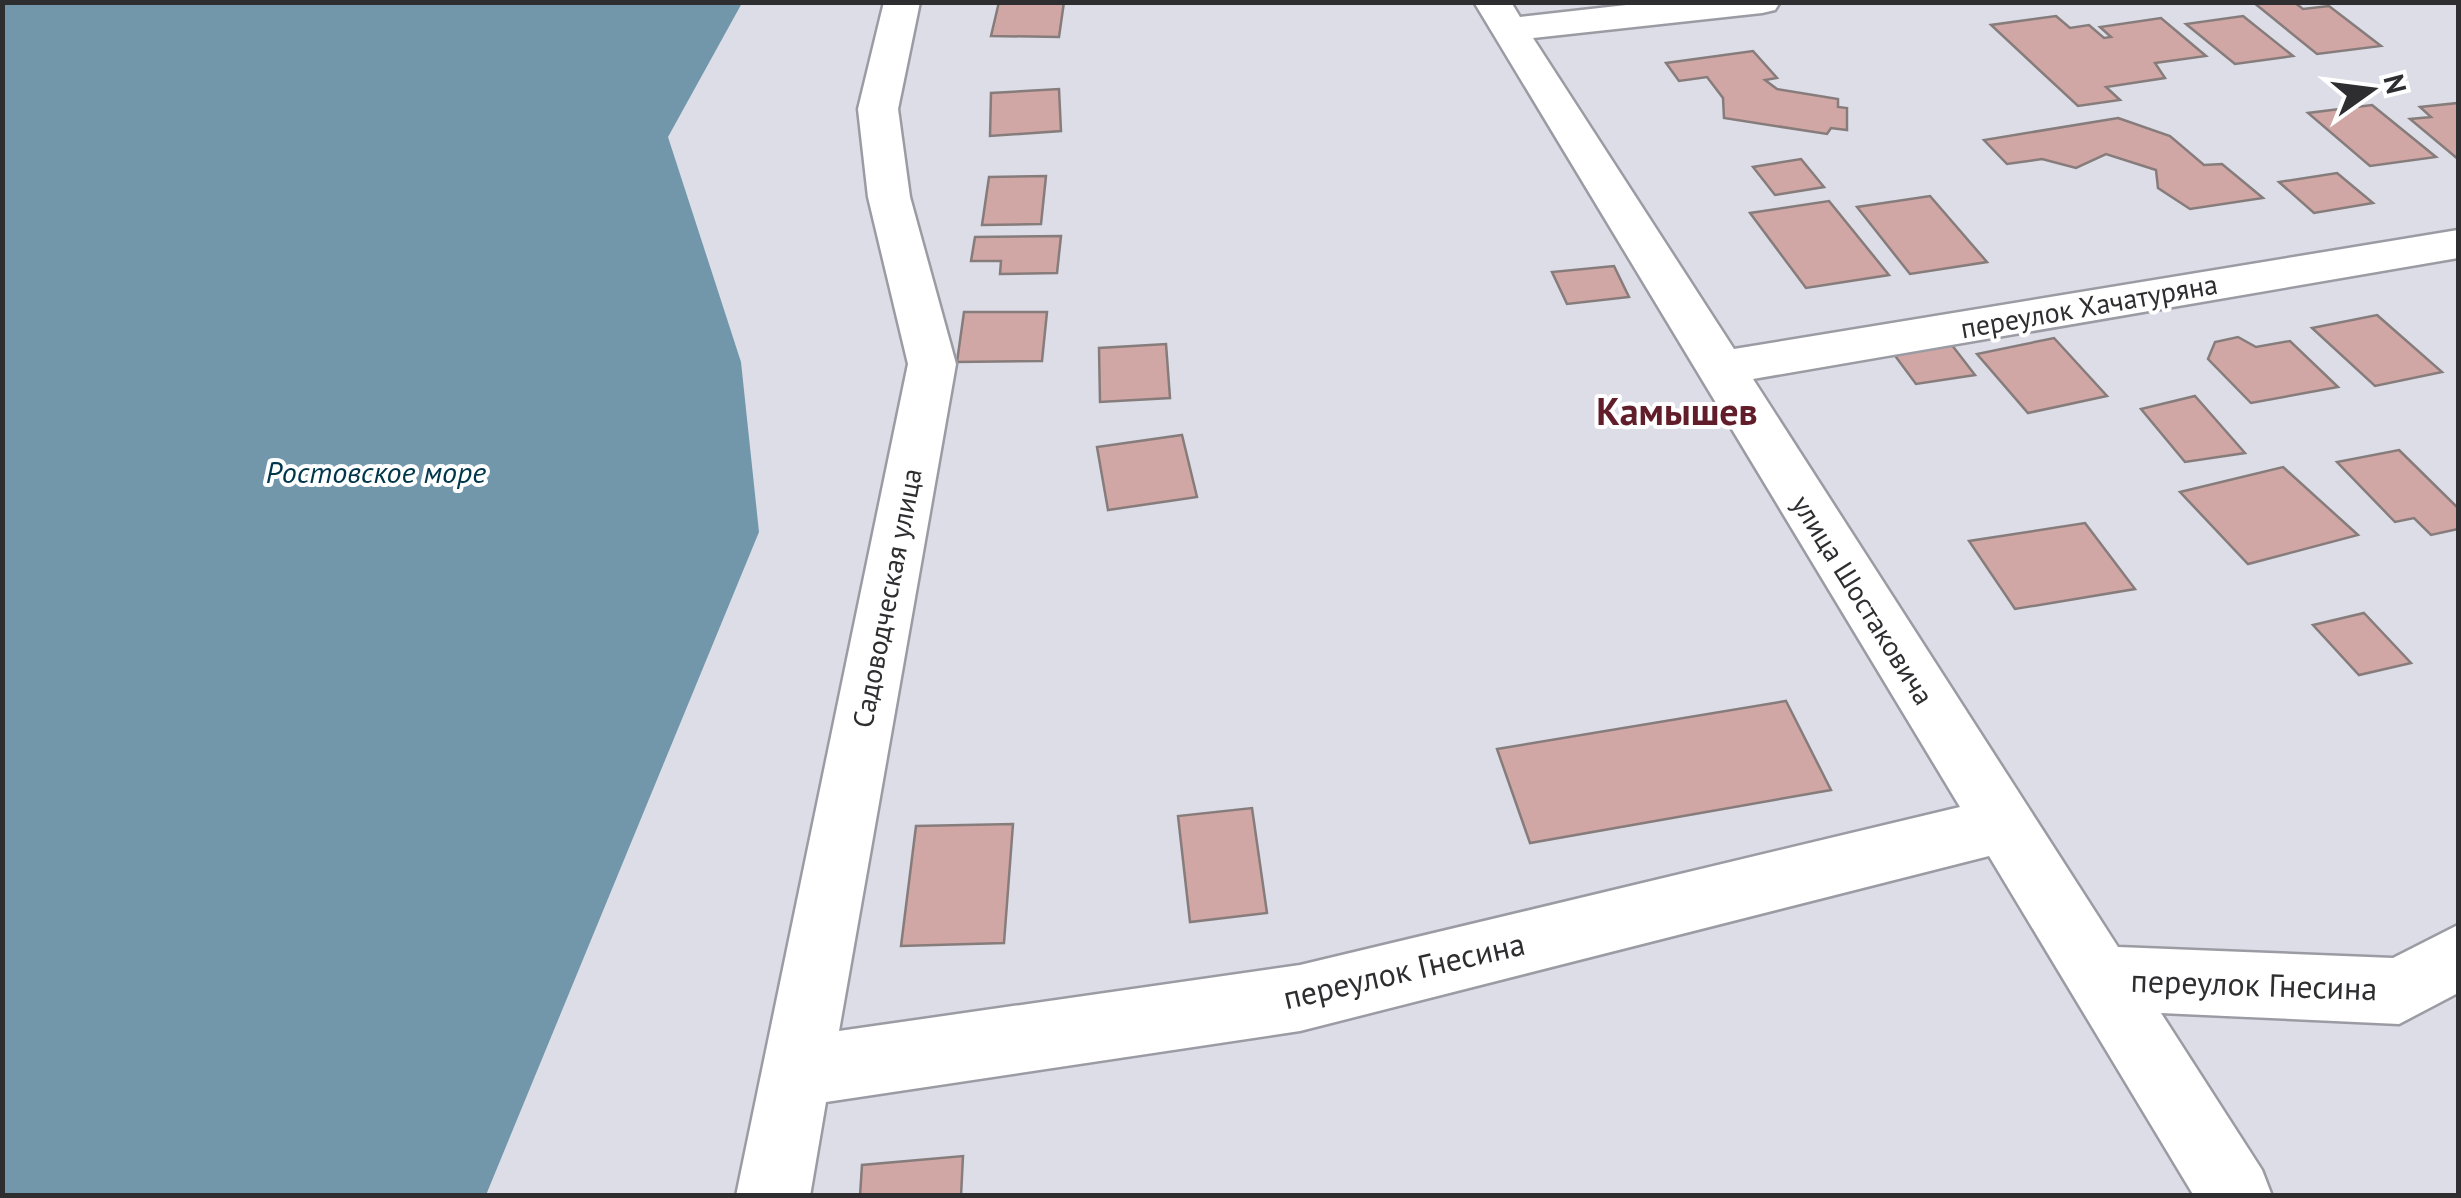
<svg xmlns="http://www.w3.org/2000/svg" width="2461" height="1198" font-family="'PT Sans',sans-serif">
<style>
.water{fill:#7297ab}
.building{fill:#d1a7a5;stroke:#867c7c;stroke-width:2.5}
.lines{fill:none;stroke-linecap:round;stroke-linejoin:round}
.minor-casing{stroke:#9b9ba4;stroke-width:5}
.minor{fill:#fff;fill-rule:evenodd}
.labels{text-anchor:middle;stroke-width:8;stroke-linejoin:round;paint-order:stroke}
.street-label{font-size:28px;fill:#2e2e31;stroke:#fff}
.water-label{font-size:30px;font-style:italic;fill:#00364b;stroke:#fff}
.near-street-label{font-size:32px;fill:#2e2e31;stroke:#fff}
.district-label{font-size:38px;font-weight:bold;fill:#621d2a;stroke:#fff}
</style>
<rect width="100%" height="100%" fill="#dcdde6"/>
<path class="water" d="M2 3H742L668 137 741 362 759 532 486 1195H3Z"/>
<g class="building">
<path d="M999 2H1064L1059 37 991 36Z"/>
<path d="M2253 2H2294L2303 9 2329 6 2381 46 2317 54Z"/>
<path d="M2056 16 2070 28 2089 25 2104 38 2111 37 2100 27 2161 18 2206 56 2155 63 2165 78 2106 87 2120 100 2078 106 1991 25Z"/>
<path d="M2243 16 2293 56 2235 64 2186 24Z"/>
<path d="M1753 51 1777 78 1765 80 1777 89 1838 99V107L1847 108V130L1831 128 1827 134 1724 118 1723 98 1707 77 1679 81 1666 63Z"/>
<path d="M1059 89 1061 131 990 136 991 93Z"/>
<path d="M2458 103V159L2410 119 2431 117 2420 107Z"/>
<path d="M2372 105 2436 157 2370 166 2308 113Z"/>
<path d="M2118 118 2170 136 2204 165 2222 164 2263 198 2190 209 2158 188 2156 170 2106 154 2076 168 2042 159 2007 164 1984 140Z"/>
<path d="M1801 159 1824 187 1775 195 1753 167Z"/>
<path d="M2337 173 2373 203 2314 213 2279 182Z"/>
<path d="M1046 176 1041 224 982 225 989 177Z"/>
<path d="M1930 196 1987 262 1910 274 1857 207Z"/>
<path d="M1829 201 1889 275 1806 288 1750 213Z"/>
<path d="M1061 236 1057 273 1000 274 1001 261H971L975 237Z"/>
<path d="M1614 266 1629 297 1567 304 1552 272Z"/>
<path d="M964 312H1047L1042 361 957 362Z"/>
<path d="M2377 315 2442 372 2375 386 2312 328Z"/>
<path d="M2238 337 2256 347 2290 341 2338 387 2251 403 2208 359 2215 342Z"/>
<path d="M2054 338 2107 396 2028 413 1977 354Z"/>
<path d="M1948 340 1975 375 1916 384 1890 349Z"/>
<path d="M1166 344 1170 398 1100 402 1099 348Z"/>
<path d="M2195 396 2245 453 2185 462 2141 409Z"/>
<path d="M1182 435 1197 497 1108 510 1097 447Z"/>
<path d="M2399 450 2458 508V529L2431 535 2414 518 2395 522 2337 462Z"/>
<path d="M2283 467 2358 535 2248 564 2180 492Z"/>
<path d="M2085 523 2135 589 2015 609 1969 541Z"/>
<path d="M2364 613 2411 663 2359 675 2313 625Z"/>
<path d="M1786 701 1831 790 1530 843 1497 749Z"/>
<path d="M1252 808 1267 913 1190 922 1178 816Z"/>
<path d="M1013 824 1004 943 901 946 916 826Z"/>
<path d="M963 1156 961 1196H860L862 1165Z"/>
</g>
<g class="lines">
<defs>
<path id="minor" d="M884 2H920L898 109 910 197 956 364 839 1031 1300 965 1960 807 1474 2H1511L1520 17 1653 2H1780L1775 10 1762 13 1533 38 1734 349 2458 230V258L1753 379 2118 947 2393 958 2458 925V993L2399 1024 2161 1013 2262 1170 2272 1196H2194L1989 856 1300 1031 826 1102 810 1196H736L908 364 868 197 858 109Z"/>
</defs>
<use href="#minor" class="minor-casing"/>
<use href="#minor" class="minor"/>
</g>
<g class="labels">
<g class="street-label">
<text transform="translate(2089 306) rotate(-10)" y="10">переулок Хачатуряна</text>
<text transform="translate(887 598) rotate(-79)" y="10">Садоводческая улица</text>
<text transform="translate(1863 600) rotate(58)" y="10">улица Шостаковича</text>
</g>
<g class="water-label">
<text x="376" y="483">Ростовское море</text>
</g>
<g class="near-street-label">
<text transform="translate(1404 971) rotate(-13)" y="11">переулок Гнесина</text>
<text transform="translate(2254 985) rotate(2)" y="11">переулок Гнесина</text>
</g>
<g class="district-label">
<text x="1677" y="425">Камышев</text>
</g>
</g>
<rect width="2461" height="1198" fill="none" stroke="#2e2e31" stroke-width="10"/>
<g transform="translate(2371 90) rotate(76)" stroke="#ffffff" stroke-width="8" paint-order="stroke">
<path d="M0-8L18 38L0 25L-18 38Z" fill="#2e2e31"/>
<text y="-15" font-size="28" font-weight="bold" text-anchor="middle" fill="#2e2e31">N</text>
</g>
</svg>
